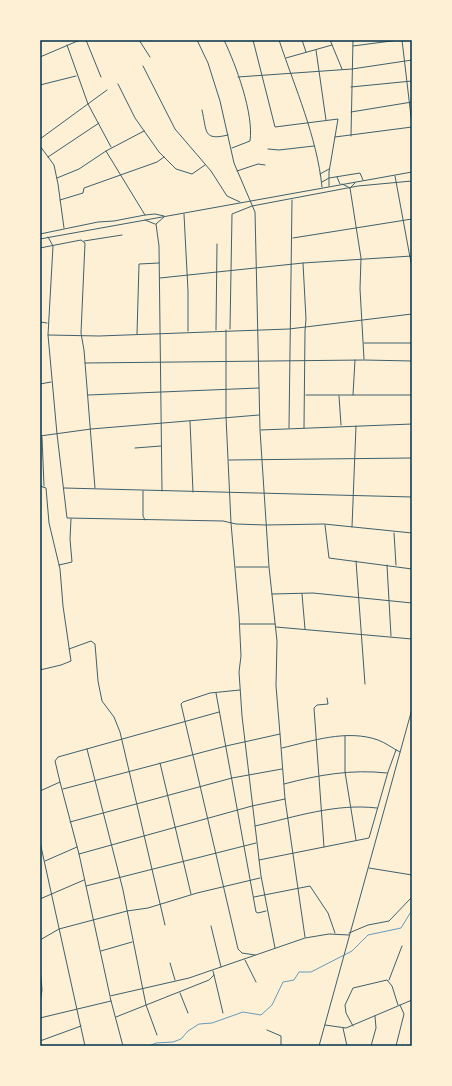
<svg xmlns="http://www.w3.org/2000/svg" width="452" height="1086" font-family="Montserrat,sans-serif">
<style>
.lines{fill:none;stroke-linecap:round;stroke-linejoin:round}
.stream{stroke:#669bbc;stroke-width:1}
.minor{stroke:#3f606c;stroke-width:1}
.tertiary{stroke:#3f606c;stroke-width:1}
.neatline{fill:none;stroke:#003049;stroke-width:1.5}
</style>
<rect width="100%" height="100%" fill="#fdf0d5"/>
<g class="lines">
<path class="stream" d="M149 1046 156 1043 173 1042 181 1039 188 1031 199 1024 212 1023 243 1012 261 1015 272 1005 283 982 294 980 299 972H311L352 951 368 935 401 928 412 910"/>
<g class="minor">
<path d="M86 40 101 77"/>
<path d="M139 40 150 57"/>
<path d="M197 40 208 63 220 101 234 163 255 212 260 430 269 567 277 641 276 686 280 734"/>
<path d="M224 40C236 65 254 114 250 141L232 148"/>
<path d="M253 40 275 127 338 119 329 172V186"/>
<path d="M279 40C295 88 317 137 322 187"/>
<path d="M302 40 306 52"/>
<path d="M330 40 342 69"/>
<path d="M402 40 412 125"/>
<path d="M67 45 88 104 111 147"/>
<path d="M353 46 399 40"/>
<path d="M316 50 326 120"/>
<path d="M40 57 80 40"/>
<path d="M286 58 332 45"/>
<path d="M143 66 175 129 211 171 227 196 240 202"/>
<path d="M238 77 352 69 412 60"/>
<path d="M118 84 135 118 159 152 176 169 192 174 205 165"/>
<path d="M40 85 76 76"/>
<path d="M351 87 412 81"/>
<path d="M202 110C207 132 203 141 228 135"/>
<path d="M351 112 412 102"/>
<path d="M351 136 353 40"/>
<path d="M335 137 412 127"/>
<path d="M40 139 107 90"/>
<path d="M40 146 54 165 58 184 64 228"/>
<path d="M268 149 279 150 314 146"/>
<path d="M106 151 145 215"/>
<path d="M48 157 99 123"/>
<path d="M237 171 258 164 265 165"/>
<path d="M320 174 329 169"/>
<path d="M395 176 412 268"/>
<path d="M337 177 340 184"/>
<path d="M57 178 79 169 106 151 144 131"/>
<path d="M322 182 329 178 360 173 363 180"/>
<path d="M342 184 350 188 361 258 360 289 364 359"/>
<path d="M350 188 355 183"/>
<path d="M60 200 83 193 84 188 157 162 164 157"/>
<path d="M184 214 188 291V331"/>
<path d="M145 220 155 224"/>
<path d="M156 224 159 246 162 491"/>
<path d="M156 224 164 217"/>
<path d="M40 234 98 222 114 221 145 215 155 214 164 216"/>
<path d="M48 237 53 246 48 335 57 434 67 518 223 521 236 524 266 525 324 524 412 533"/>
<path d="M293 238 412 219"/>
<path d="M84 241 122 235"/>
<path d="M40 248 81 240 85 243 81 333 84 350 95 488"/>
<path d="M303 263 306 319 305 331 304 428"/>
<path d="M160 278 303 263 412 256"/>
<path d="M40 322 47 323"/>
<path d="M230 329 232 214 252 206 358 186 412 181"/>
<path d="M216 330 217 244"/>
<path d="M226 330V417L231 523 239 615 241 656 239 672 242 716 261 876 275 948"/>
<path d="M137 334 139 264 159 263"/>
<path d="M48 335 99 336 289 329 412 314"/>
<path d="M364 343H412"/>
<path d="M85 363 364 360 412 361"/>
<path d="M40 384 51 382"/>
<path d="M88 395 259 388"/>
<path d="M306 395H412"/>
<path d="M353 395 355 360"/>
<path d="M339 396 341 425"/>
<path d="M190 421 193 492"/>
<path d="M289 428 292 200"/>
<path d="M261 430 412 424"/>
<path d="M40 436 91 429 259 415"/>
<path d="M42 437 44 486"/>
<path d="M135 448 161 446"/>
<path d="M229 460 412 458"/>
<path d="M40 486 46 488 49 523 60 569 63 606 71 661 61 665 40 670"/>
<path d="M64 488 412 497"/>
<path d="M143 491V516L145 520"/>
<path d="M325 525 329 558 412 569"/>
<path d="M352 527 356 426"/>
<path d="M394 533 396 565"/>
<path d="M356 561 365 684"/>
<path d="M59 565 72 562 70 539 71 519"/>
<path d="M387 565 391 636"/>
<path d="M236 567H268"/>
<path d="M272 594 313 593 412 603"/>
<path d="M302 594 305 629"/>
<path d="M240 624H275"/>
<path d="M276 627 412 639"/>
<path d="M69 649 91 641 95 644 98 681 102 701 114 717 120 732 165 925"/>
<path d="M40 662 41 669"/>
<path d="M240 690 210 693 183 702 181 704 238 949 242 953 255 955"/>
<path d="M216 693 256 912 258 913 266 911"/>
<path d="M345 736V772L356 840"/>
<path d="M282 748C312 741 347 729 378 740 386 743 392 748 400 752"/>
<path d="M87 749 123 890 146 1005 157 1035"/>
<path d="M160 763 191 894"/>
<path d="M60 782 55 761 58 757 219 712"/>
<path d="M284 784C318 775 351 769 387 773"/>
<path d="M63 789 226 746 280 734 285 799 305 937"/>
<path d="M40 791 60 782 79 854 110 996 189 978 305 938 329 934 349 935"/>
<path d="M70 822 232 778 282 769"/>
<path d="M255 826C295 817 336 803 377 808"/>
<path d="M40 842 85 1046"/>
<path d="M324 847 314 708 317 705 328 704 327 698"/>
<path d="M79 854 252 806 285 799"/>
<path d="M259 860 369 838 388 772 396 750"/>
<path d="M45 861 77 847"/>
<path d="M369 868 412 875"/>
<path d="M86 886 256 843"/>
<path d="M254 897 310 886 328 913 335 933"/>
<path d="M40 899 84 880"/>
<path d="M211 926 221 967"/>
<path d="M349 933 368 925 389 921 412 897"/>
<path d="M40 940 59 929 127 911 148 908 197 893 260 878"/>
<path d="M101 951 132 942"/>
<path d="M245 960 256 982"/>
<path d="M170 963 175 980"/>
<path d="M40 968 42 990 40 1003"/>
<path d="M214 975 223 1013"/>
<path d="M389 980 402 946"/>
<path d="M180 993 188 1013"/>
<path d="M110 997 123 1046"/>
<path d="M116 1017 209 980 214 975 213 971"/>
<path d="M40 1018 111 1001"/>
<path d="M353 1026 346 1013 345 1005 353 988 387 980 392 986 398 1005"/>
<path d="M343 1028 347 1046"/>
<path d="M267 1030 281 1036V1046"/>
<path d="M40 1041 81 1026"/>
<path d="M371 1046 376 1028 375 1016"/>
<path d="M396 1046 404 1014 400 1005"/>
</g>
<g class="tertiary">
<path d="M40 239 412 172"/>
<path d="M325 1025 346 1028 412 1000"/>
<path d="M319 1046 412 709"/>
</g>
</g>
<rect width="452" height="1086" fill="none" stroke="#fdf0d5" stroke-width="82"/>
<rect x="41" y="41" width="370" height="1004" class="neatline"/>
</svg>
